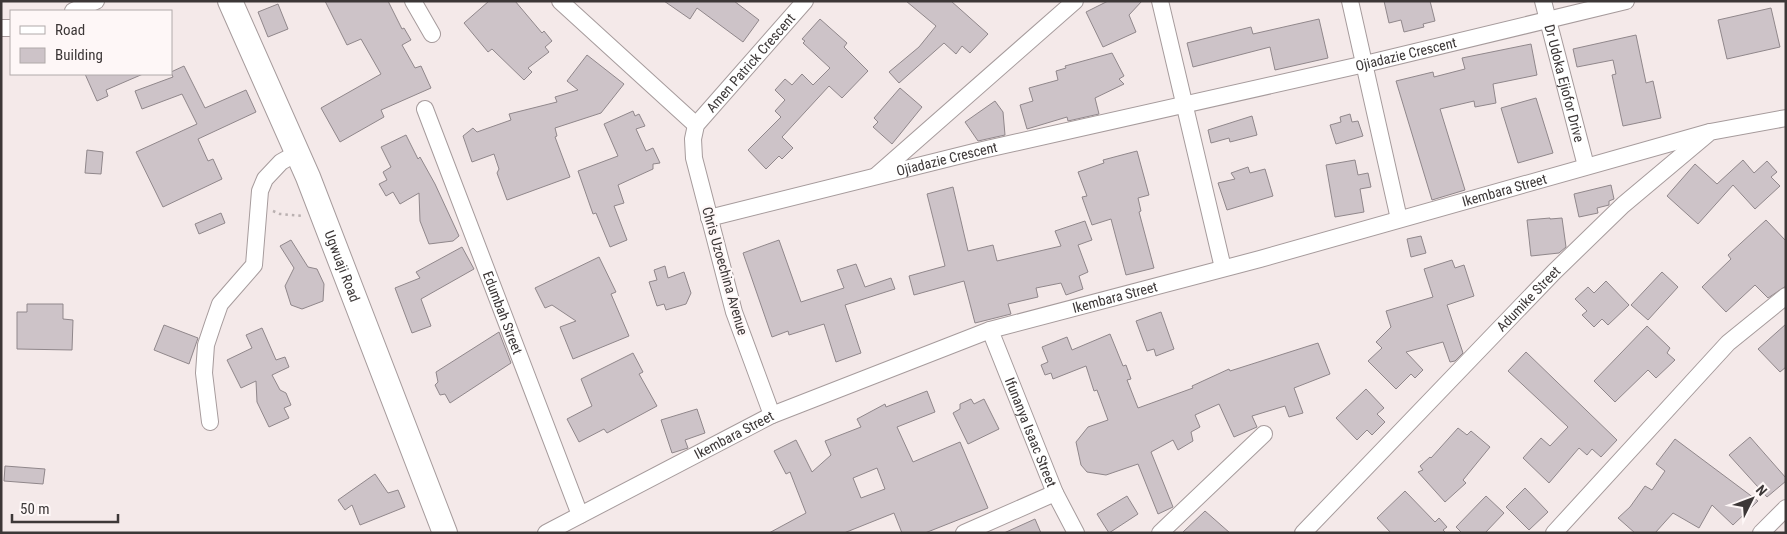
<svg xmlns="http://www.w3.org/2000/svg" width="1787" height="534" font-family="'Roboto Condensed',sans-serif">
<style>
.building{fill:#cdc3c8;stroke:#90878b;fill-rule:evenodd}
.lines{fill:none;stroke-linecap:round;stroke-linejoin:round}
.street-casing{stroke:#a69b9c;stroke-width:18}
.secondary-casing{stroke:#a69b9c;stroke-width:26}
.path{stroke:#bab1b1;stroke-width:2.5;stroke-dasharray:2.5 4;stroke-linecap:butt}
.street{stroke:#fff;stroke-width:16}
.secondary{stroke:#fff;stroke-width:24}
.labels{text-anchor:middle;stroke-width:4.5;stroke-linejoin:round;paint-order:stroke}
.street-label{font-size:14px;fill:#3c3737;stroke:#fef7f7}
</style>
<rect width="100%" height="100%" fill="#f4e9e9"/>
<g class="building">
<path d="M325 1H388L402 29 404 28 411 40 402 45 415 68 421 66 431 88 381 110 384 117 340 142 321 108 381 74 361 39 347 45Z"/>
<path d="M489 1H515L542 33 544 31 552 41 545 47 549 52 528 68 532 72 524 80 492 49 488 52 464 23Z"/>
<path d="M664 1H734L759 20 743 42 697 8 690 19Z"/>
<path d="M906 1H951L988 34 970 53 962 46 956 54 944 43 899 83 889 72 919 47 936 26Z"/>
<path d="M1108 1H1142L1129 15 1136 32 1103 47 1086 12Z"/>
<path d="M1384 1H1430L1435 21 1423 24 1424 27 1404 32 1401 20 1389 23Z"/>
<path d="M278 4 288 29 268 37 258 12Z"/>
<path d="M1771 8 1780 47 1727 59 1718 20Z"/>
<path d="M820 19 847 43 844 47 868 71 842 98 829 86 782 137 793 148 782 159 779 156 766 169 748 150 781 117 775 111 785 100 775 90 785 79 792 85 802 74 813 85 830 68 803 43 805 41 802 39Z"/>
<path d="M1319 19 1328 58 1275 70 1270 47 1193 67 1187 43 1251 27 1253 34Z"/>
<path d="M1636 35 1646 83 1653 81 1661 118 1623 126 1612 75 1616 74 1613 60 1577 67 1573 49Z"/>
<path d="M1531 44 1537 75 1493 84 1496 103 1475 107 1474 101 1440 109 1465 190 1432 200 1396 81 1433 72 1434 77 1465 69 1462 58Z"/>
<path d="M1112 53 1124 76 1119 79 1124 84 1095 98 1099 114 1068 121 1067 117 1027 129 1020 105 1033 101 1029 88 1058 80 1056 71 1066 68 1065 66Z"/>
<path d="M587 55 624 84 601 113 555 128 557 136 555 137 570 177 507 200 497 173 499 169 494 154 472 162 463 136 473 128 477 132 511 120 509 114 557 102 555 97 578 90 567 81Z"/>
<path d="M184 66 205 108 246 90 256 112 198 139 208 161 213 159 222 179 163 207 136 152 197 124 182 94 142 109 135 91 173 77 171 72Z"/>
<path d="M85 74H143L106 90 108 96 97 101Z"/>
<path d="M900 88 922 107 892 144 873 127 878 122 874 118Z"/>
<path d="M1536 98 1553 153 1518 163 1501 108Z"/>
<path d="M995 101 1003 112 1005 135 978 141 965 122Z"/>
<path d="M633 111 635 116 639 114 645 126 636 129 646 151 653 148 660 163 653 164V169L618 185 624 203 614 206 627 240 610 247 596 213 593 214 578 171 618 156 604 124Z"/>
<path d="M1350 114 1352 122 1358 121 1363 136 1336 144 1330 125 1341 122 1340 117Z"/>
<path d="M1252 116 1257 135 1230 142 1229 138 1211 143 1208 130Z"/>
<path d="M406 135 418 159 420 157 435 184 459 236 453 241 429 244 420 221 419 193 400 204 393 192 386 196 379 184 387 180 383 172 391 167 381 147Z"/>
<path d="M87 150 103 152 101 174 85 173Z"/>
<path d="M1137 151 1149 195 1138 198 1141 211 1139 212 1154 268 1126 275 1111 219 1092 225 1082 197 1087 196 1078 172 1104 163 1103 160Z"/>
<path d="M1355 160 1358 175 1368 173 1371 187 1360 189 1364 212 1335 217 1326 165Z"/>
<path d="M1743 160 1754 173 1767 161 1777 172 1771 177 1780 186 1755 209 1733 185 1698 224 1667 196 1695 164 1717 184Z"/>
<path d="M1248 167 1250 173 1265 169 1273 196 1227 210 1218 183 1235 179 1231 173Z"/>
<path d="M1611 185 1614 199 1609 201V205L1597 208 1598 213 1579 217 1574 194Z"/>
<path d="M953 187 968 251 993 245 997 261 1061 246 1055 231 1085 221 1092 240 1078 245 1088 272 1079 276 1083 289 1066 295 1061 283 1036 288 1038 297 1008 304 1011 314 975 323 964 281 914 295 909 276 945 266 927 194Z"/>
<path d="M221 213 225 223 199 234 195 224Z"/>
<path d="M1550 218V219L1562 218 1566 247 1559 253 1531 256 1527 220Z"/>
<path d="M1766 220 1786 241V286L1768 298 1755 285 1726 312 1702 287 1731 259 1728 255Z"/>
<path d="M1421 236 1426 253 1411 257 1407 239Z"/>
<path d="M291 240 308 267 317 269 324 284 323 301 302 309 291 305 285 286 294 268 280 246Z"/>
<path d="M779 240 801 302 844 288 837 270 856 264 865 287 891 278 895 289 845 305 861 353 836 362 824 324 789 335 788 331 772 337 743 253Z"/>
<path d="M462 247 474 269 421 299 431 326 412 333 395 288 420 278 416 272Z"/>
<path d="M599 257 616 292 611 294 629 336 573 359 560 327 576 321 552 305 545 308 535 288Z"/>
<path d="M1452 260 1455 268 1464 265 1474 296 1447 305 1463 353 1455 361 1450 362 1443 342 1406 352 1423 370 1415 378 1411 374 1396 389 1368 361 1382 348 1376 342 1391 327 1386 311 1433 297 1424 269Z"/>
<path d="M665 266 668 278 684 272 691 293 686 304 666 310 664 304 657 306 649 282 657 280 654 270Z"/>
<path d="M1662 272 1678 287 1648 320 1631 305Z"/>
<path d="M1606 281 1629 305 1608 325 1602 319 1594 327 1582 315 1587 311 1575 299 1588 287 1594 293Z"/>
<path d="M27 304H63V319L73 320 72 350 17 349V312H27Z"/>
<path d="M1161 312 1174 349 1156 356 1154 349 1147 351 1136 321Z"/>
<path d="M1786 324V367L1780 372 1758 349Z"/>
<path d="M164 325 198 338 189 364 154 350Z"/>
<path d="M1647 326 1670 348 1667 353 1675 360 1656 378 1648 370 1615 402 1594 381Z"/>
<path d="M262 328 276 360 285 357 289 367 272 375 280 390 286 393 291 405 284 408 289 418 269 427 257 402 256 381 241 388 227 360 252 348 246 335Z"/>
<path d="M499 332 511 363 450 403 445 394 440 395 435 385 438 382 436 372Z"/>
<path d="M1110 334 1123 366 1126 365 1131 379 1127 380 1138 408 1193 388 1192 386 1229 369 1230 371 1318 343 1330 374 1294 388 1303 413 1289 417 1285 406 1252 416 1257 427 1234 437 1219 404 1195 415 1200 427 1191 432 1193 441 1178 450 1173 440 1151 452 1173 507 1158 514 1138 464 1106 475 1087 472 1081 465 1076 442 1088 427 1108 420 1097 390 1094 391 1086 366 1053 379 1051 373 1045 375 1041 365 1048 362 1042 347 1067 337 1072 350Z"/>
<path d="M1526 352 1617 440 1601 457 1592 449 1587 455 1579 448 1549 483 1523 458 1541 438 1550 446 1568 427 1508 371Z"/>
<path d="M633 353 643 372 639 374 657 406 607 433 604 429 579 442 567 419 592 406 581 379Z"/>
<path d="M1366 389 1384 408 1377 414 1385 422 1372 435 1367 430 1357 440 1336 418Z"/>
<path d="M927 391 935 412 897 427 913 462 960 442 988 508 925 533H902L894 513 844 533H769L806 513 790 472 786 474 774 451 796 440 812 472 831 455 825 441 861 427 857 419 885 404 886 407ZM877 468 885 489 861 498 853 478Z"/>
<path d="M971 399 974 404 984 399 999 429 968 444 953 413 960 409V404Z"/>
<path d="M697 409 705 433 685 440 688 448 672 453 661 420Z"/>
<path d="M1458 428 1467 435 1471 431 1490 447 1463 480 1466 483 1445 502 1418 472 1423 470 1420 466 1430 457 1431 458Z"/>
<path d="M1750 437 1786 478V481L1767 497 1729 455Z"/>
<path d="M1675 439 1758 501 1733 525 1712 505 1699 528 1673 513 1655 533H1635L1618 518 1630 507 1645 486 1652 490 1665 471 1656 464Z"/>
<path d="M5 466 45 469 43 484 4 481Z"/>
<path d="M375 474 388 493 398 490 405 507 360 525 352 505 345 510 338 500Z"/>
<path d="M1525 488 1548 512 1529 530 1506 507Z"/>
<path d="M1405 491 1435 522 1439 518 1447 527 1443 530 1446 533H1391L1377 518Z"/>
<path d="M1127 496 1138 514 1109 533 1097 514Z"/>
<path d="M1486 496 1504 513 1485 533H1462L1456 527Z"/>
<path d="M1205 511 1230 533H1182Z"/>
<path d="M1035 519 1041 533H1004Z"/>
</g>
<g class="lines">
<defs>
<g id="street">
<path d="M413 1 432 34"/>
<path d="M560 1 696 125"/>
<path d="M1160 1 1223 268"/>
<path d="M1350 1 1399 219"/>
<path id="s1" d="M1543 1 1586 166"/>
<path d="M73 11 96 1"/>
<path d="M1 28H11"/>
<path id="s2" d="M425 109 580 515"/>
<path d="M877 175 1075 1"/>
<path id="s3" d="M709 218 978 151 1365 64 1626 1"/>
<path id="s4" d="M990 330 1055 493 1076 533"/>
<path id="s5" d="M772 415 734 312 694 158 693 139 696 125 805 1"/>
<path d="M210 422 204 373 206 345 213 324 220 304 254 265 260 191 265 179 281 162 297 153"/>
<path id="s6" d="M546 533 772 415 990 330 1260 259 1710 132"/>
<path d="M964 533 1055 493"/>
<path d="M1160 533 1264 434"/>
<path id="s7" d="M1303 533 1554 272 1623 205 1710 132 1786 118"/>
<path d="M1554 533 1728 343 1786 296"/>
<path d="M1761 533 1786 508"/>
</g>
<g id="secondary">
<path id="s8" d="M230 1 308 177 445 533"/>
</g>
</defs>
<use href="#street" class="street-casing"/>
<use href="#secondary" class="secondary-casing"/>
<path class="path" d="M273 211 280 214 304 216"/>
<use href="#street" class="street"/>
<use href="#secondary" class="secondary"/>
</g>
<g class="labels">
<g class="street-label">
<text dy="5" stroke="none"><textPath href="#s3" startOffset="716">Ojiadazie Crescent</textPath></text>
<text dy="5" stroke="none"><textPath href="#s5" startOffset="385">Amen Patrick Crescent</textPath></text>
<text dy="5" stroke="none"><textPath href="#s1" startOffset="85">Dr Udoka Ejiofor Drive</textPath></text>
<text dy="5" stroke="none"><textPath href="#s3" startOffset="245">Ojiadazie Crescent</textPath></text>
<text dy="5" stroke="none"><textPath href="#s6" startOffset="1022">Ikembara Street</textPath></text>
<text dy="5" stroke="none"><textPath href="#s8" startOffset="288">Ugwuaji Road</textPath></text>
<text transform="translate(725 271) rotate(74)" y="5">Chris Uzoechina Avenue</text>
<text dy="5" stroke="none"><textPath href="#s6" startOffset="618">Ikembara Street</textPath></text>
<text dy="5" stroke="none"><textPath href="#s7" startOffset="325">Adumike Street</textPath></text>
<text dy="5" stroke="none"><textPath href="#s2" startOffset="218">Edumbah Street</textPath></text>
<text dy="5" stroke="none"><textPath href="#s4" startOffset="110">Ifunanya Isaac Street</textPath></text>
<text dy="5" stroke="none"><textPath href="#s6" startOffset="212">Ikembara Street</textPath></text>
</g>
</g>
<rect width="1787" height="534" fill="none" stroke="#3c3737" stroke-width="5"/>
<rect x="10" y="10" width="162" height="65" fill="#fef7f7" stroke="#b0aaaa"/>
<rect x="20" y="26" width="25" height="8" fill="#ffffff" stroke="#b0aaaa"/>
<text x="55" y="35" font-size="15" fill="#3c3737">Road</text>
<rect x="20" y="48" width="25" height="15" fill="#cdc3c8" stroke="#b0aaaa"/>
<text x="55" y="60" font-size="15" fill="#3c3737">Building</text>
<g transform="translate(1752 499) rotate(48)" stroke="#fef7f7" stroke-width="4" paint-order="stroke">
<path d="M0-4L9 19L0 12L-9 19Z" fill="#3c3737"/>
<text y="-8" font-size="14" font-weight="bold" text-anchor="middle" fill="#3c3737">N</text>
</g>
<path d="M12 514v8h106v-8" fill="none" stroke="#3c3737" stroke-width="2.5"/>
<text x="20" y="514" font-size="15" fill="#3c3737" stroke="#fef7f7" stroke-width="4" paint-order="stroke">50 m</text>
</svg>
